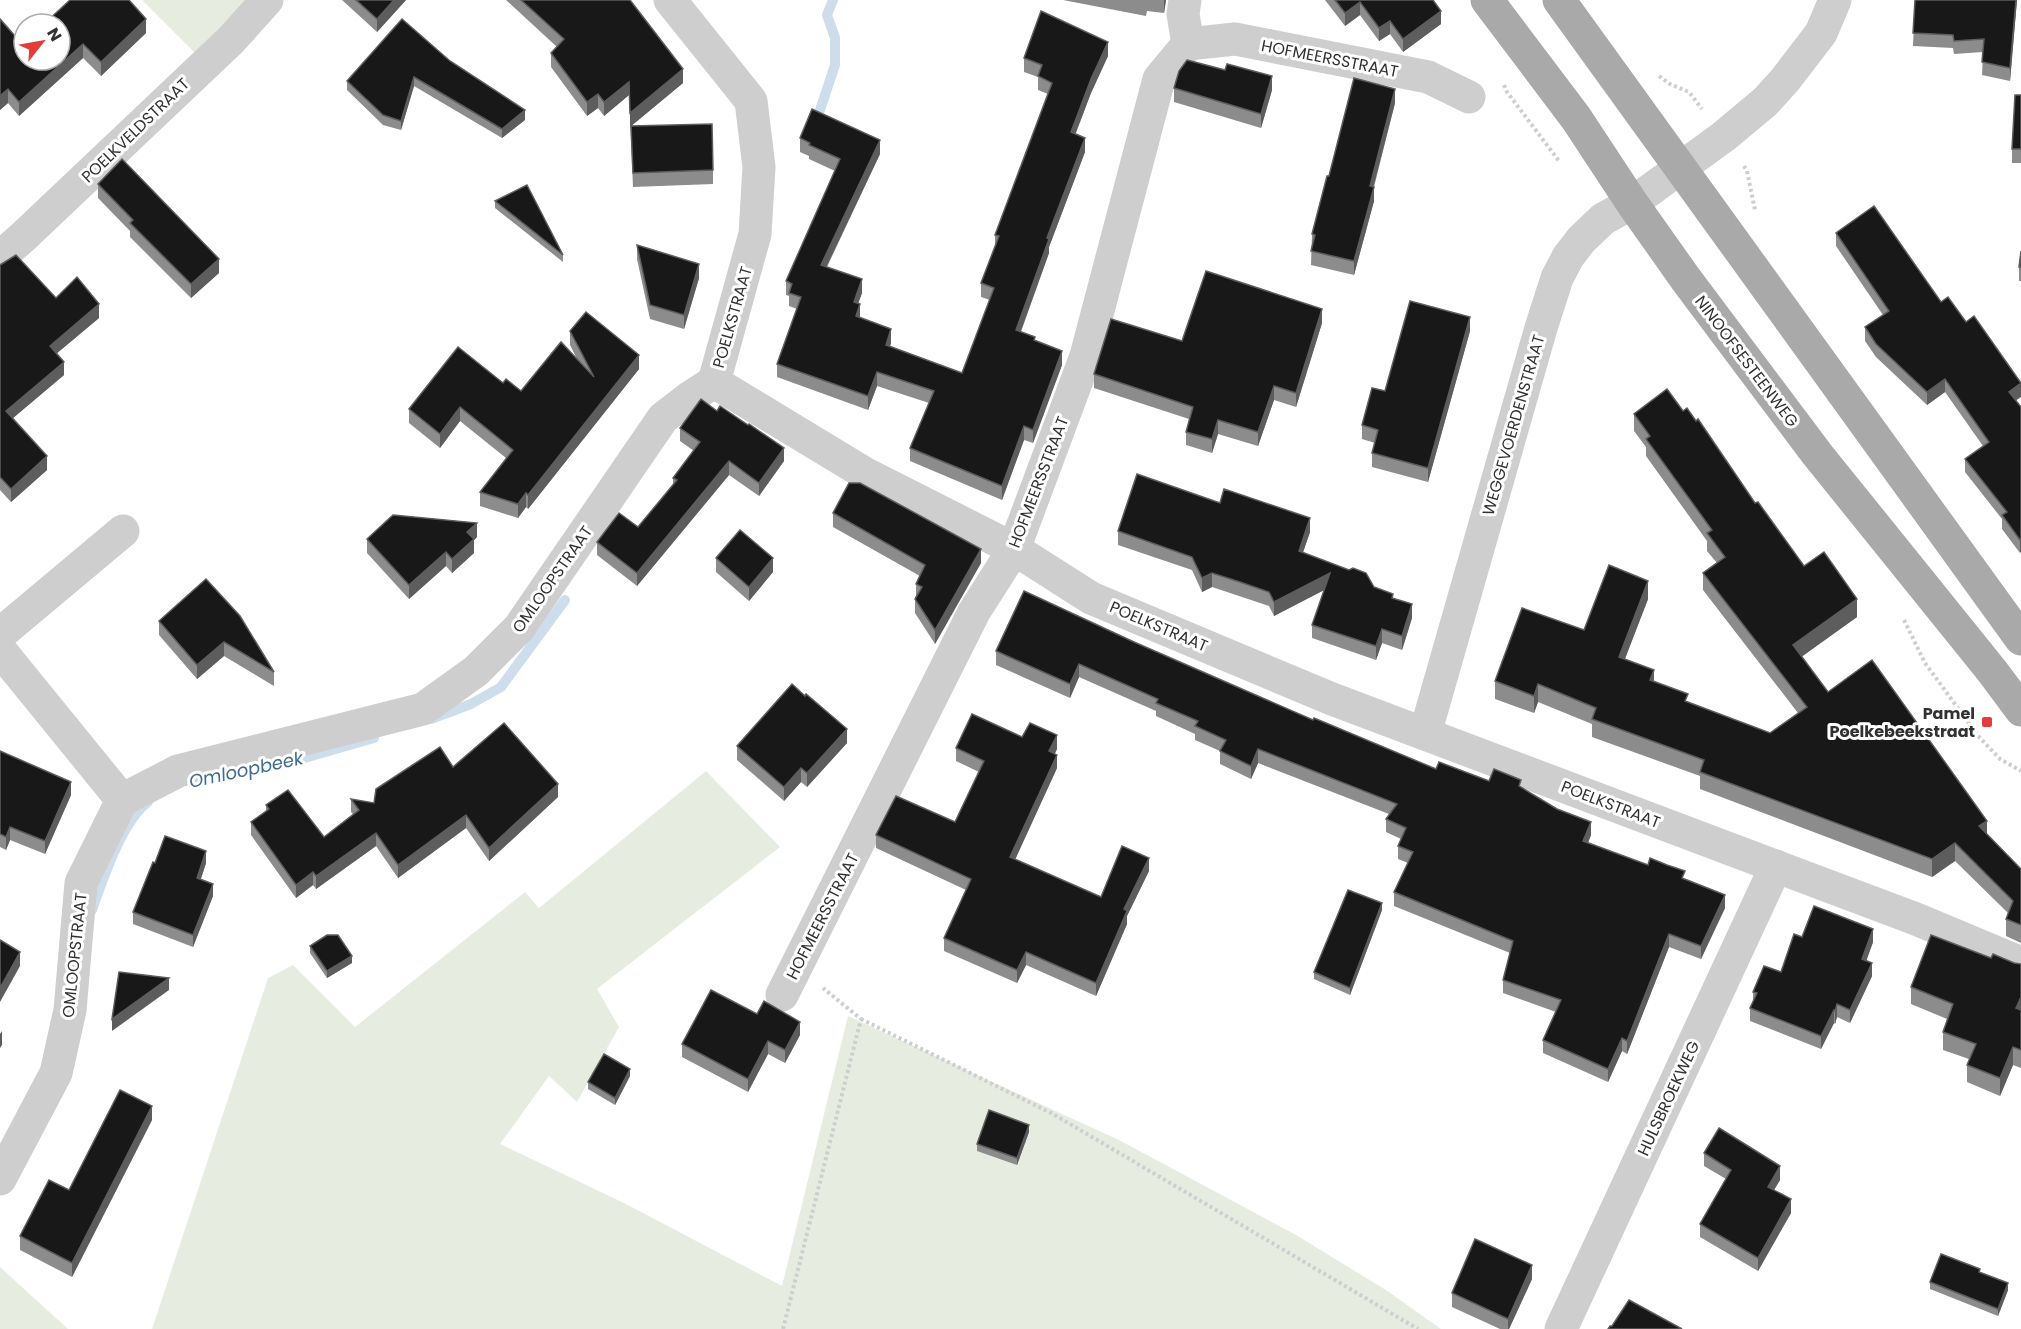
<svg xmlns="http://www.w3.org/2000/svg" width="2021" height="1329" font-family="Poppins,sans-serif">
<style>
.green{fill:#e6ede0}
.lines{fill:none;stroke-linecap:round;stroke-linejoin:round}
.stream{stroke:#cdddec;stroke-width:10}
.path{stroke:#cecece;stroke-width:4;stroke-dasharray:3 3;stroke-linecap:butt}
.minor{stroke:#cecece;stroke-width:33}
.major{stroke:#a9a9a9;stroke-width:33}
.wall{fill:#8c8c8c}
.shaded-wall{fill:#5d5d5d}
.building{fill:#181818;stroke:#5d5d5d;stroke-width:1.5}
.poi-dot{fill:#e23d3a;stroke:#fff;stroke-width:2}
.labels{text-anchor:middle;stroke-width:6;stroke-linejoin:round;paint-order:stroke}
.street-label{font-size:16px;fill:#313131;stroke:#fff}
.poi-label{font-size:16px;font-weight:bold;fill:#313131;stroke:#fff;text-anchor:end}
.water-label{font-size:18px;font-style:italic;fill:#406b93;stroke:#fff}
</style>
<rect width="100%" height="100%" fill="#fff"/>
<g class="green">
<path d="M142 0H251L196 54Z"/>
<path d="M706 771 780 847 597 989 619 1027 577 1102 549 1076 500 1144 624 1203 782 1286 848 1016 1119 1140 1296 1235 1386 1290 1441 1329H152L268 978 293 965 355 1027 525 892 539 908Z"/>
<path d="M0 1267 68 1329H0Z"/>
</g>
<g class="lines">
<g class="stream">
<path d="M817 119 835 65V38L827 15 833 0"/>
<path d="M431 719 471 704 501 687 565 600"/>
<path d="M247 770 301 759 374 738"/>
<path d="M92 910C103 879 122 821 148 802"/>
</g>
<g class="path">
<path d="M1659 76 1670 84 1689 92 1702 109"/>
<path d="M1504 85 1507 92 1559 161"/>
<path d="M1744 166 1747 171 1755 210"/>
<path d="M1904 620 1925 663 1979 737 2000 759 2021 771"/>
<path d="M861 1019 1053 1114 1418 1329"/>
<path d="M783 1329 861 1019 823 988"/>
</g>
<g class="minor">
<path d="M670 0 751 101 759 167 755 234 714 382"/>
<path d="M1185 0 1183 14 1188 44"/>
<path d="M0 257 23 237 231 40 267 0"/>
<path d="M714 382 866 474 1014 549 1091 598 1332 699 1916 919 2021 963"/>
<path d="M0 634 123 531"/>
<path d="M0 650 122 800"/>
<path d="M1425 734 1541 328 1557 278 1568 257 1581 240 1603 219 1632 203 1723 137 1765 102 1785 80 1821 33 1835 0"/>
<path d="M782 995 974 612 1014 549 1086 356 1159 79 1188 44 1235 39 1428 77 1469 97"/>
<path d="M0 1179 56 1073 70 1010 81 883 122 800 178 771 423 709 476 671 519 628 663 418 689 398 714 382"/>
<path d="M1561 1329 1776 866"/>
</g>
<g class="major">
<path d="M1487 0 1576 118 1632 203 1685 278 1817 454 1992 671 2021 710"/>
<path d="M1559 0 2021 639"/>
</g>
</g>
<g class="wall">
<path d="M342 0H406L377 32Z"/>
<path d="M506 0H630L683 83 631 126 713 170V184L633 187 629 95 604 116 598 108 587 116 551 67V53L557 47Z"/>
<path d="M1063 0H1166L1164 13 1147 11 1146 16Z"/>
<path d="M1325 0H1433L1441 24 1403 52 1390 34 1379 41 1360 15 1345 26Z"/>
<path d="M1915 0H2017L2010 81 1982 75 1983 52 1954 54 1953 48 1913 46Z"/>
<path d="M0 19 23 45 60 24 146 33 101 76 83 58 19 116 8 103 0 110Z"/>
<path d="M1108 56 1091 93 1075 134 1085 152 1049 247V253L1021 332 1035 341 1062 365 1033 443 1024 440 1002 500 910 461V448L929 403 877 386 868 410 777 377V364L797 309 789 306V296L786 295V281L835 171 809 159V156L800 152V138L880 154 827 267 862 293 858 303 860 318 891 343 890 346 962 373 990 300 981 297V283L995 247V235L1048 94 1038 90V77L1024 72V58Z"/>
<path d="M450 61 525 120 502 138 414 86 401 130 383 125 347 90V81Z"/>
<path d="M1174 88 1272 90 1261 128 1174 102Z"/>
<path d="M2021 95V163H2012V149Z"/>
<path d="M1395 103 1374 187V201L1354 275 1311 265 1312 234 1329 176Z"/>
<path d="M98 184 219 273 191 298 130 237V231L98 198Z"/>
<path d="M495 201 563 255V262L495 208Z"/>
<path d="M1836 233 1941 302 2021 407 2020 553 2002 529V519L1965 472V459L1983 446 1945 392 1927 405 1876 357 1865 341V327L1883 315 1836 246Z"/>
<path d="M637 245 699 278 684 329 650 319 637 259Z"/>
<path d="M2021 251V281H2019V267Z"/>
<path d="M0 265 56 298 99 318 56 354 64 375 13 418 47 470 11 502 0 490Z"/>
<path d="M1322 323 1296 407 1274 400 1258 446 1218 434 1212 453 1186 445V432L1189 419 1094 388V374L1182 341Z"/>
<path d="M570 331 639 369 528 509 526 507 518 518 480 506V492L506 458 460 421 440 448 409 423V409L503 383 521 391 578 361 570 345Z"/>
<path d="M1470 331 1428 482 1372 467V453L1375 443 1362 439V425L1385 391Z"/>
<path d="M1683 411 1804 566 1857 617 1802 656 1828 692 1987 834 2021 869V943L2006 936V919L2008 913 1955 861 1932 877 1700 789V776L1592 737V724L1538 702 1534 713 1495 699V681L1584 630 1648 599 1625 659 1654 681 1688 702 1770 733 1798 713 1703 590V573L1717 563 1707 551V541L1646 456V447L1634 431V414Z"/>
<path d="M680 428 784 461 759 496 729 475 637 586 597 555V542L638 527 673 485V478L694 451 680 441Z"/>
<path d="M1220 503 1310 532 1303 552 1374 587 1393 598 1412 618 1402 650 1382 643 1376 660 1312 638V625L1324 590 1274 616 1269 606 1212 587 1202 592 1192 570 1118 545V531Z"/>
<path d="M833 513 981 563 935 644 915 613V599L916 596V584L920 576 833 527Z"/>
<path d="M477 537 474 540V553L452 573 446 566 409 599 367 553V539Z"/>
<path d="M716 558 773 572 749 601 716 572Z"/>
<path d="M206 579 274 672V686L224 656 197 679 159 635V621Z"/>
<path d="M1134 642 1313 720 1436 769 1489 781 1521 787 1591 835 1588 843 1685 879 1725 908 1701 959 1669 947 1627 1054 1622 1051 1608 1082 1543 1053V1040L1556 1012 1503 993V980L1510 953 1394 906V892L1408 863 1398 859V846L1401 839 1386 832V819L1389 814 1258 763 1251 779 1220 764V751L1195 740V734L1156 716V711L1079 677 1070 698 996 665V651Z"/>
<path d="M1022 737 1057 749 1055 754 1057 768 1015 859 1101 897 1149 871 1127 916V924L1096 996 1026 965 1017 983 944 951V938L966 890 876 848V835L955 822 979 772 956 761V748Z"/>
<path d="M847 743 807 787 801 782 784 801 737 760V746Z"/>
<path d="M0 751 71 795 45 854 10 840 6 850 0 847Z"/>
<path d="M453 767 558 797 489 861 466 828 398 878 376 846 316 889 313 885 296 898 251 835V822L266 811V805L324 837 353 814 351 812V799L374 803Z"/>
<path d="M155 863H206L201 879 213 896 193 947 133 924V912Z"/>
<path d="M1382 910 1350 995 1314 979V972Z"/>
<path d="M1802 937 1873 942 1866 961 1872 976 1850 1023 1837 1017 1835 1024 1834 1023 1821 1049 1750 1021V1008L1753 1001V992L1781 972Z"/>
<path d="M310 946 352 963 327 978 310 953Z"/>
<path d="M1991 958 2021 964V1068L2013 1065 2000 1096 1967 1082V1065L1969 1059 1943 1050V1032L1947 1019 1911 1004V987Z"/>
<path d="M757 1014 800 1035 785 1063 768 1054 748 1092 682 1057V1044Z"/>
<path d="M630 1076 615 1105 588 1089V1082Z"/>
<path d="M152 1120 72 1277 20 1250V1236L69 1190Z"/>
<path d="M1029 1132 1017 1165 977 1151V1144Z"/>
<path d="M1704 1153 1780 1180 1774 1190 1791 1213 1758 1271 1700 1237V1224L1726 1179 1704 1166Z"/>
<path d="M1980 1272 2008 1290 1998 1316 1930 1289V1282Z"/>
<path d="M1532 1279 1509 1329H1500L1452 1307V1293Z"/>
</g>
<g class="shaded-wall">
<path d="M394 0H406L377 32V19Z"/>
<path d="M1164 0H1166L1164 13Z"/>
<path d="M2016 0H2017L2010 81V68Z"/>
<path d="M1360 2V15L1345 26V13Z"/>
<path d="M1441 11V24L1403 52V39Z"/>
<path d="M146 19V33L101 76V62Z"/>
<path d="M1390 21V34L1379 41V28Z"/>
<path d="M1108 42V56L1091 93 1071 146V132L1091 79Z"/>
<path d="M83 44V58L19 116V102Z"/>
<path d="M683 69V83L630 127V113Z"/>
<path d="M1272 76V90L1261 128V114Z"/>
<path d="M414 77V86L401 130V121Z"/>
<path d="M629 82V95L604 116V102Z"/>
<path d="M8 89V103L0 110V96Z"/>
<path d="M1395 89V103L1370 200V186Z"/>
<path d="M598 94V108L587 116V102Z"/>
<path d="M525 110V120L502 138V129Z"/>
<path d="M1085 138V152L1049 247V253L1016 344V330L1047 238Z"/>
<path d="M880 140V154L821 278V265Z"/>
<path d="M1374 187V201L1354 275V261Z"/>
<path d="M219 259V273L191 298V284Z"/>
<path d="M699 264V278L684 329V315Z"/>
<path d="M862 279V293L854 315V302Z"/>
<path d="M99 304V318L50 359V346Z"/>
<path d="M860 304V318L856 316Z"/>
<path d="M1322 309V323L1296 407V393Z"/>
<path d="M1470 317V331L1428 482V468Z"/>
<path d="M891 329V343L886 358V345Z"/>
<path d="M1062 351V365L1033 443V430Z"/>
<path d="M639 355V369L528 509V495Z"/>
<path d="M64 362V375L6 424V411Z"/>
<path d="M877 372V386L868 410V396Z"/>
<path d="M1945 379V392L1927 405V392Z"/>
<path d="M2021 383V397L2009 405V392Z"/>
<path d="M1274 386V400L1258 446V432Z"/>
<path d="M460 407V421L440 448V434Z"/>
<path d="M1218 420V434L1212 453V439Z"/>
<path d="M1024 426V440L1002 500V486Z"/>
<path d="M784 448V461L759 496V483Z"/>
<path d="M47 456V470L11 502V489Z"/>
<path d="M729 461V475L637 586V573Z"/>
<path d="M526 493V507L518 518V504Z"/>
<path d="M1310 518V532L1299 564V551Z"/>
<path d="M477 523V537L474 540V553L452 573V559L467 532Z"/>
<path d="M2021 539V552L2020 553V540Z"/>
<path d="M981 549V563L935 644V630Z"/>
<path d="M446 552V566L409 599V585Z"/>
<path d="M773 558V572L749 601V587Z"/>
<path d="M1212 573V587L1202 592V578Z"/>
<path d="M1330 573V587L1274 616V602Z"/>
<path d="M1648 581V599L1619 674V657Z"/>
<path d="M1857 599V617L1793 663V645Z"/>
<path d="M1412 604V618L1402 650V636Z"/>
<path d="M1382 629V643L1376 660V646Z"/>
<path d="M224 642V656L197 679V665Z"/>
<path d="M1079 664V677L1070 698V684Z"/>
<path d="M1654 670V687L1650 680Z"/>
<path d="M1538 684V702L1534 713V696Z"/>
<path d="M847 729V743L807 787V773Z"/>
<path d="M1057 735V749L1049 764V751Z"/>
<path d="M1258 749V763L1251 779V766Z"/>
<path d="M1057 755V768L1010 871V857Z"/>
<path d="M801 768V782L784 801V787Z"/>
<path d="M71 782V795L45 854V841Z"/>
<path d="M558 784V797L489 861V848Z"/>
<path d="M466 815V828L398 878V865Z"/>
<path d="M1987 821V838L1979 826Z"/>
<path d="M1591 822V835L1583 855V841Z"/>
<path d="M10 827V840L6 850V837Z"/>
<path d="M376 833V846L316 889V876Z"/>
<path d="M1955 843V861L1932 877V859Z"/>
<path d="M206 851V863L197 890V878Z"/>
<path d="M1149 858V871L1127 916V924L1096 996V983L1124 909Z"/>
<path d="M313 872V885L296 898V885Z"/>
<path d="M213 884V896L193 947V935Z"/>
<path d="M1725 895V908L1701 959V946Z"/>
<path d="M1382 903V910L1350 995V988Z"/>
<path d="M1873 929V942L1862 973V959Z"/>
<path d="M1669 934V947L1627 1054V1041Z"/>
<path d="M20 952V966L0 1002V988Z"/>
<path d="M1026 952V965L1017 983V970Z"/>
<path d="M352 956V963L327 978V971Z"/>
<path d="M1872 963V976L1850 1023V1010Z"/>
<path d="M169 978V990L112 1031V1019Z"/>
<path d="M2021 997V1015L2016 1008Z"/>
<path d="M1837 1004V1017L1835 1024V1011Z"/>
<path d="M1834 1010V1023L1821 1049V1036Z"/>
<path d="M800 1022V1035L785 1063V1050Z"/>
<path d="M2 1031V1045L0 1048V1034Z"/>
<path d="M1622 1038V1051L1608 1082V1069Z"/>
<path d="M768 1041V1054L748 1092V1079Z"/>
<path d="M2013 1047V1065L2000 1096V1078Z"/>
<path d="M630 1069V1076L615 1105V1098Z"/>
<path d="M152 1106V1120L72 1277V1263Z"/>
<path d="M1029 1125V1132L1017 1165V1158Z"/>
<path d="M1780 1166V1180L1768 1200V1187Z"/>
<path d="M1791 1199V1213L1758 1271V1258Z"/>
<path d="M1532 1265V1279L1509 1329H1508V1319Z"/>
<path d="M2008 1283V1290L1998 1316V1309Z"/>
</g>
<g class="building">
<path d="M70 0H129L146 19 101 62 83 44 19 102 8 89 0 96V19L23 45 24 44V60H60V24H44Z"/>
<path d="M356 0H394L377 19Z"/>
<path d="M521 0H630L683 69 630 113 629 82 604 102 598 94 587 102 551 53 564 39Z"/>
<path d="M1335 0H1433L1441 11 1403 39 1390 21 1379 28 1360 2 1345 13Z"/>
<path d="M1915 0H2016L2010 68 1982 62 1984 39 1954 41 1953 35 1913 33Z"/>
<path d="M1041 11 1108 42 1091 79 1071 132 1085 138 1047 238 1049 239 1016 330 1035 337 1034 340 1062 351 1033 430 1024 426 1002 486 910 448 934 391 877 372 868 396 777 364 801 297 789 293 792 284 786 281 840 159 809 145 810 143 800 138 812 109 880 140 821 265 862 279 854 302 860 304 856 316 891 329 886 345 962 373 994 288 981 283 999 236 995 235 1052 83 1038 76 1042 65 1024 58Z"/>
<path d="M402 19 450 61 525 110 502 129 414 77 401 121 383 115 347 81Z"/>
<path d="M1187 60 1225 70 1227 64 1272 76 1261 114 1174 88 1179 71Z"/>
<path d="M1354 78 1395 89 1370 186 1374 187 1354 261 1311 251 1315 235 1312 234 1327 176H1329Z"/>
<path d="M2015 95H2021V149H2012Z"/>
<path d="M712 124 713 170 633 173 631 126Z"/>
<path d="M122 159 219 259 191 284 130 223 133 220 98 184Z"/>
<path d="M527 185 563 255 495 201Z"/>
<path d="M1874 206 1941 302 1948 297 1966 322 1974 316 2021 383 2009 392 2021 407V539L2020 540 2002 515 2007 512 1965 459 1989 442 1945 379 1927 392 1876 344 1865 327 1889 311 1836 233Z"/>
<path d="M637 245 699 264 684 315 650 305Z"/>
<path d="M2021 251V267H2019Z"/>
<path d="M16 255 56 298 77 277 99 304 50 346 64 362 6 411 47 456 11 489 0 477V265Z"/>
<path d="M1206 271 1322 309 1296 393 1274 386 1258 432 1218 420 1212 439 1186 432 1193 407 1094 374 1111 319 1182 341Z"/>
<path d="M1410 301 1470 317 1428 468 1372 453 1378 430 1362 425 1372 388 1385 391Z"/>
<path d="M586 312 639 355 528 495 526 493 518 504 480 492 513 450 460 407 440 434 409 409 458 347 503 383 506 379 521 391 561 342 594 377 570 331Z"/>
<path d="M1667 389 1683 411 1687 408 1696 421 1698 419 1755 503 1758 502 1804 566 1824 552 1857 599 1793 645 1828 692 1872 660 1987 821 1979 826 2021 869V925L2006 919 2013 901 1955 843 1932 859 1700 772 1704 760 1592 719 1596 708 1538 684 1534 696 1495 681 1522 608 1584 630 1609 565 1648 581 1619 657 1654 670 1650 680 1688 694 1685 701 1770 733 1807 707 1703 573 1725 557 1707 533 1712 530 1646 439 1650 436 1634 414Z"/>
<path d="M701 399 717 411 720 406 748 425 749 424 784 448 759 483 729 461 637 573 597 542 619 513 638 527 677 480 673 478 700 442 680 428Z"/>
<path d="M1137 474 1220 503 1224 489 1310 518 1299 551 1349 570 1353 568 1366 573 1374 587 1393 594 1392 598 1412 604 1402 636 1382 629 1376 646 1312 625 1330 573 1274 602 1269 592 1240 582 1212 573 1202 578 1192 557 1118 531Z"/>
<path d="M849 483H860L981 549 935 630 915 599 922 587 916 584 925 565 833 513Z"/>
<path d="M393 515 477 523 467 532 474 539 452 559 446 552 409 585 367 539Z"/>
<path d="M740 530 773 558 749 587 716 558Z"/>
<path d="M206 579 240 616 274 672 224 642 197 665 159 621Z"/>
<path d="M1024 591 1134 642 1313 720 1314 718 1436 769 1439 762 1489 781 1494 769 1521 780 1519 786 1557 809 1591 822 1583 841 1648 865 1650 858 1667 865 1685 871 1682 878 1725 895 1701 946 1669 934 1627 1041 1622 1038 1608 1069 1543 1040 1561 1000 1503 980 1513 941 1394 892 1413 852 1398 846 1406 828 1386 819 1397 804 1258 749 1251 766 1220 751 1226 740 1195 726 1198 721 1156 703 1158 699 1079 664 1070 684 996 651Z"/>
<path d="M792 684 805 696 806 694 847 729 807 773 801 768 784 787 737 746Z"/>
<path d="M972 714 1022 737 1030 723 1057 735 1049 751 1057 755 1010 857 1101 897 1122 846 1149 858 1124 909 1127 911 1096 983 1026 952 1017 970 944 938 971 879 876 835 896 796 955 822 984 761 956 748Z"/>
<path d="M504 723 558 784 489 848 466 815 398 865 376 833 316 876 313 872 296 885 251 822 269 809 266 805 288 790 324 837 359 810 351 799 374 803 376 789 440 747 453 767Z"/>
<path d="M0 751 71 782 45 841 10 827 6 837 0 834Z"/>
<path d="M165 836 206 851 197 878 213 884 193 935 133 912 153 862 155 863Z"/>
<path d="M1348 890 1382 903 1350 988 1314 972Z"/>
<path d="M1814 906 1873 929 1862 959 1872 963 1850 1010 1837 1004 1835 1011 1834 1010 1821 1036 1750 1008 1757 993 1753 992 1764 966 1781 972 1794 934 1802 937Z"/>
<path d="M327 935H338L352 956 327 971 310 946Z"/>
<path d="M1931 935 1991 958 1993 954 2014 963 2021 964V997L2016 1008 2021 1010V1050L2013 1047 2000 1078 1967 1065 1976 1044 1943 1032 1953 1004 1911 987Z"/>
<path d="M0 940 20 952 0 988Z"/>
<path d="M119 972 169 978 112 1019Z"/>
<path d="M711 990 757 1014 764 1001 800 1022 785 1050 768 1041 748 1079 682 1044Z"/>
<path d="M604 1054 630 1069 615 1098 588 1082Z"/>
<path d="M120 1090 152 1106 72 1263 20 1236 49 1180 69 1190Z"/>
<path d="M989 1110 1029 1125 1017 1158 977 1144Z"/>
<path d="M1719 1128 1780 1166 1768 1187 1791 1199 1758 1258 1700 1224 1731 1170 1704 1153Z"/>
<path d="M1475 1239 1532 1265 1508 1319 1452 1293Z"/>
<path d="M1941 1254 1980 1269 1979 1272 2008 1283 1998 1309 1930 1282Z"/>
<path d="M1629 1300 1682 1329H1608L1610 1326H1612Z"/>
</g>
<rect class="poi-dot" x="1981" y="716" width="12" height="12" rx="3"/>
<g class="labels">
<g class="street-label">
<text transform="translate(1330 58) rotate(11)" y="6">HOFMEERSSTRAAT</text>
<text transform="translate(135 130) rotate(-44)" y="6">POELKVELDSTRAAT</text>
<text transform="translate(732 317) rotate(-74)" y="6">POELKSTRAAT</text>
<text transform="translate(1747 361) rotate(53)" y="6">NINOOFSESTEENWEG</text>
<text transform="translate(1513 425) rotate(-74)" y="6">WEGGEVOERDENSTRAAT</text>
<text transform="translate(1038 482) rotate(-69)" y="6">HOFMEERSSTRAAT</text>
<text transform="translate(552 579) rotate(-55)" y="6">OMLOOPSTRAAT</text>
<text transform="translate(1159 626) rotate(23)" y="6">POELKSTRAAT</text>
<text transform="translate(1611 804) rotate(21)" y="6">POELKSTRAAT</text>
<text transform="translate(822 916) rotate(-63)" y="6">HOFMEERSSTRAAT</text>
<text transform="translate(74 955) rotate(-84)" y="6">OMLOOPSTRAAT</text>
<text transform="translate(1668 1098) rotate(-65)" y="6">HULSBROEKWEG</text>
</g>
<g class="poi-label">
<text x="1975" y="719">Pamel<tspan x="1975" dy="18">Poelkebeekstraat</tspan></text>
</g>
<g class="water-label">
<text transform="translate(246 770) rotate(-12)" y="6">Omloopbeek</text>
</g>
</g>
<g transform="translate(42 42) rotate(59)"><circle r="28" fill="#ffffff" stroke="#adadad" stroke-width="1.5"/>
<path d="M0-4.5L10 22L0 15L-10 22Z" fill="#e23d3a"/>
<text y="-9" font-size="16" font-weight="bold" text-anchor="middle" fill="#313131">N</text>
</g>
</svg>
